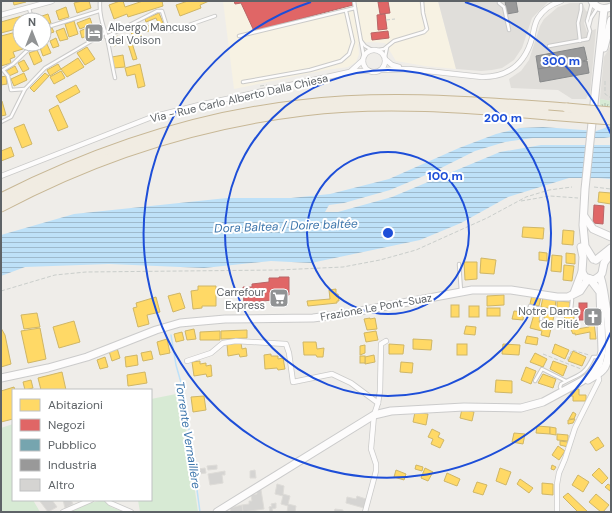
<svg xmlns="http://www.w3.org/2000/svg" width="612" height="513" font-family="'DM Sans',sans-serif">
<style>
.commercial{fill:#f7f2e3}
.industrial{fill:#e0deda}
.grass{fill:#d7ead4}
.park{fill:url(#park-tufts)}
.water{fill:url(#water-rules)}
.homes{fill:#ffd966;stroke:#cfb666}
.shops{fill:#e06666;stroke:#b96566}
.public{fill:#76a5af;stroke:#6f9199}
.industry{fill:#999;stroke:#87898a}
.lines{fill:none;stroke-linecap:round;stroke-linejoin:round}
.stream{stroke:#bee1f8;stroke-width:1.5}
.building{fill:#d5d4d2;stroke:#dedcd8}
.lane-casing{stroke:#cacac9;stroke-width:4.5}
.street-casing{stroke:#cacac9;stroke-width:6}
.secondary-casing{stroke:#cbcbcb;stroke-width:9}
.highway-casing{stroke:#c7b795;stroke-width:11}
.path{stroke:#cacecb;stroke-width:1;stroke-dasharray:4 2;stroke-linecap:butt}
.lane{stroke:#fdfcfc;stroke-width:2.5}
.street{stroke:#fdfcfc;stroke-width:4.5}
.secondary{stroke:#fdfcfc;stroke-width:7}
.highway{stroke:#f1ece2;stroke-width:9}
.highway-bridge-casing{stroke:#c7b795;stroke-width:11;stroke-linecap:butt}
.highway-bridge{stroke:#f1ece2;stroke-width:9}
.ring{fill:none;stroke:#1d4ed8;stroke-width:2}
.labels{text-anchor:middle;stroke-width:4;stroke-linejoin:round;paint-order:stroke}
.poi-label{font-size:11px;fill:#5e6367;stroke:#fff;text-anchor:end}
.street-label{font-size:11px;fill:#5e6367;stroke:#fff}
.water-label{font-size:12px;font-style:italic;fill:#3f77ac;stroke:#fff}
.centre{fill:#1d4ed8;stroke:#fff;stroke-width:2}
.ring-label{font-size:12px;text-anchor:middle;font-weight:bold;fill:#1d4ed8;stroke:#fff;stroke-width:4;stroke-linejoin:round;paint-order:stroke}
</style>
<defs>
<pattern id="park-tufts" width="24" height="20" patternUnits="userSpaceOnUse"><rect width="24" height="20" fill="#d7ead4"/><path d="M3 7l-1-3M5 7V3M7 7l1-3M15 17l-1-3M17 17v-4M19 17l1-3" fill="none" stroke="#b2c1b0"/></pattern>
<pattern id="water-rules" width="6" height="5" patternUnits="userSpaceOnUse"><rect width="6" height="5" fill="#bee1f8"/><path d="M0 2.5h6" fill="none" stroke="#9ebacd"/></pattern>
</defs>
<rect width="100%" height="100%" fill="#efede9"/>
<path class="commercial" d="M223 1H438L456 69 425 66 396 61 385 43 369 42 358 44 359 54 356 62 348 67 326 70 234 89Z"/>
<g class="industrial">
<path d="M438 1H549L532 18 522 48 514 60 502 68 492 70 481 71 456 69Z"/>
<path d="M570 3H582L586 11 588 12 584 23 587 32 596 29 590 95H588L586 99H572L558 90 511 88 509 79 521 71 529 60 540 26 544 19 558 7Z"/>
<path d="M611 45V101L600 99 604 57Z"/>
</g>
<g class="grass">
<path d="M181 393 198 512H140L138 500H151V399Z"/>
<path d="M13 424V500H33L40 512H1V428Z"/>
<path d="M103 500 111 507 124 512H68L86 504Z"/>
</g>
<path class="park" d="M600 99 611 101V108L600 106Z"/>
<path class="water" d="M611 126V137L604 138H533L505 142 475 151 433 172 390 190 344 203 329 205 325 212H338L392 197 500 152 541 145H611V179L598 178H569L508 197 461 223 420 240 311 263 271 261 204 268 109 264 25 267 1 276V235L74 214 227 198H291L330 194 389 179 459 148 496 134 520 128 543 127 596 131Z"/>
<g class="homes">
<path d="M13 1H25L26 2 14 5Z"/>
<path d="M82 1H89L91 8 77 13 74 3Z"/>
<path d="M120 1H123L125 7 143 1H162L163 6 128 17 127 14 114 19 109 5Z"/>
<path d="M188 1H209L200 5 201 8 180 16 176 5Z"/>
<path d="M66 7 69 17 59 20 56 11Z"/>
<path d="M159 13 164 25 160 27 156 18 146 22 145 19Z"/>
<path d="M29 14 31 20H20V28L1 33V22Z"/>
<path d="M48 14 51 23 44 25V20H40L39 17Z"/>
<path d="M90 18 92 24 80 29 77 23Z"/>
<path d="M74 21 78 34 69 37 65 24Z"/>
<path d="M148 25 149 31 141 32 142 37 133 39 130 28Z"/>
<path d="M91 26 94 33 82 38 80 31Z"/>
<path d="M52 28 54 32 45 35 44 30Z"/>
<path d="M64 28 68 39 60 41 56 31Z"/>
<path d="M20 31V44H22L23 49 13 52 15 57 10 59 11 63 1 66V36Z"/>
<path d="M118 36 122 42 114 46 111 40Z"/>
<path d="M56 38 59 46 53 48 50 41Z"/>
<path d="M46 42 51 53 43 56 39 45Z"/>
<path d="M132 43 137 59 133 60 128 44Z"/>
<path d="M87 47 95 59 85 65 77 53Z"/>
<path d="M37 50 42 61 34 65 29 53Z"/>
<path d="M123 55 125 67 114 68 112 57Z"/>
<path d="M78 58 84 67 67 77 61 69Z"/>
<path d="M24 60 29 69 23 72 18 63Z"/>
<path d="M58 64 61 69 50 76 47 70Z"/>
<path d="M140 64 145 86 138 88 135 74 127 76 125 68Z"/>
<path d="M15 66 18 72 9 76 6 71Z"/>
<path d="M61 71 65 78 54 84 50 77Z"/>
<path d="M24 73 27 80 14 86 11 79Z"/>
<path d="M45 73 49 76 34 92 30 88Z"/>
<path d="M6 76 7 84 1 85V77Z"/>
<path d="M76 85 80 92 60 103 56 96Z"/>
<path d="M2 101 6 115 1 116V102Z"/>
<path d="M58 105 68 127 58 131 49 110Z"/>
<path d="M24 124 32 144 22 148 14 128Z"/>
<path d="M11 147 14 156 1 161V151Z"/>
<path d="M599 192 611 193V204L598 202Z"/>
<path d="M523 227 544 228 543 239 522 237Z"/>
<path d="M563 230 574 231 573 245 562 244Z"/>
<path d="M539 252 547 253V261L539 260Z"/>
<path d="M566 253 575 254V264L566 263Z"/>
<path d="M552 255 562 256 561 272 551 271Z"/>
<path d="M481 258 496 260 494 274 480 273Z"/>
<path d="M464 262H477V279L465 280Z"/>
<path d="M564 265 574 266 572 281 563 280Z"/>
<path d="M198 286H216V306H202V308L193 309 191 291 198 290Z"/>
<path d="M336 289V294H338L339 301H337V303L308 306 307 301 330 299 329 290Z"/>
<path d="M180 293 185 308 173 312 168 296Z"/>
<path d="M504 295V305L487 306V296Z"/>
<path d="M532 295 541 297 539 306 530 304Z"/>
<path d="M156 297 160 312 147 315 149 324 138 327 133 308 137 307 136 303Z"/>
<path d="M543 297 556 299 555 309 541 307Z"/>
<path d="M557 301 570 302 569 310 557 309Z"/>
<rect x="451" y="305" width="8" height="12"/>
<rect x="469" y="306" width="10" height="11"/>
<rect x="487" y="308" width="13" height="8"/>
<path d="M514 311 524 312 523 320 512 319Z"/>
<path d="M535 311 542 313 539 322 547 324 548 319 544 318 545 313 554 316 549 337 541 335 542 331 530 328Z"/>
<path d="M37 313 40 327 24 329 21 315Z"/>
<path d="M574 313V321L577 329 589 327V323L594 322 596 339H590V332L575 335V333L573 334 567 321H565L564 314Z"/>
<path d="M370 318V319L375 318 377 329 367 330 364 319Z"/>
<path d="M74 321 80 342 59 348 53 327Z"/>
<path d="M466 326 476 327 475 335 464 334Z"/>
<path d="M1 328 5 335 11 364 1 367Z"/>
<path d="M40 328 46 359 28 363 21 331Z"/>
<path d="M194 329 196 339 187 340 185 331Z"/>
<path d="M247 330V338L221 339V331Z"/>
<path d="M220 331V340H200V332Z"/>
<path d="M376 331 378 340 366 342 364 333Z"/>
<path d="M182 332 184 340 176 342 174 334Z"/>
<path d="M527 336 538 338 537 345 525 343Z"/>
<path d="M167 339 170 353 160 355 157 342Z"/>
<path d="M413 339 432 340 431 350 413 349Z"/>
<path d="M303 342H316L317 349 324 348 323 357H317L316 355H304Z"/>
<path d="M241 343 242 349 246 348 247 356 240 357 239 354 228 356 227 344Z"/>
<path d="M389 344 404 345 403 354H389Z"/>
<rect x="457" y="344" width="10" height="11"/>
<path d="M503 344 520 345 519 355 502 354Z"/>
<path d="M555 344 569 350 565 359 552 353Z"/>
<path d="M365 345V353L360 355V346Z"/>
<path d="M117 348 120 358 112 361 109 351Z"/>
<path d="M151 351 153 359 143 361 141 353Z"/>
<path d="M573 351 586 357 582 366 568 361Z"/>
<path d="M535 353 547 359 543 367 530 362Z"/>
<path d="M271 354V356H278V359L283 358 285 369 278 370 277 368 265 369 264 355Z"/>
<path d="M137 355 138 365 126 367 125 357Z"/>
<path d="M374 355 375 362 365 364V357Z"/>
<rect x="360" y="356" width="5" height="7"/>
<path d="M105 357 108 367 100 369 97 360Z"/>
<path d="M200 361V364L206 363V366L211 365 212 376 207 377 206 374 194 376 192 362Z"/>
<path d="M553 361 567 366 563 376 550 369Z"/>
<path d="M401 362 413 363 412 373 400 372Z"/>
<path d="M526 367 536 371 531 384 521 380Z"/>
<path d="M62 372 66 390H41L38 378Z"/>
<path d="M145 372 147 383 128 386 127 375Z"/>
<path d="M543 374 556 379 553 388 538 383Z"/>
<path d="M31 380 33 388 25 390 23 382Z"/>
<path d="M496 380 512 381V393L495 392Z"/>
<path d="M14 387 15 390H13V419L1 422V391Z"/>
<path d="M571 389H579V395H586V401H573V396H571Z"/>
<path d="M204 396 206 410 193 412 191 397Z"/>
<path d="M462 409 474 412 472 421 460 418Z"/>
<path d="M415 412 428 414 426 425 413 422Z"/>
<path d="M573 412 576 414 574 419H569Z"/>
<path d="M575 419 573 423 568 424V420Z"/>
<path d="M537 426 550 427V434L536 433Z"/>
<path d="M550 427 556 428V435L550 434Z"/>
<path d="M432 429 440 433 438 437 444 440 440 448 431 444 433 439 428 437Z"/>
<path d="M514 433 525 434 523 444 512 442Z"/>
<path d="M557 434 568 435V441L557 440Z"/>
<path d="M598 437 604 446 596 451 590 442Z"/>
<path d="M560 441 568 442V447L560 445Z"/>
<path d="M558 446 565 451 559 460 552 455Z"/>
<path d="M416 465 423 467 422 471 415 469Z"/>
<path d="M552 465 556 467 554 470 551 469Z"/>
<path d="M425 468 433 472 428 481 421 478Z"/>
<path d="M500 468 511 472 506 485 496 481Z"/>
<path d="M599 468 608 478 602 484 592 475Z"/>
<path d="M396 470 406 474 404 480 394 477Z"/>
<path d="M447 473 460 479 457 486 444 481Z"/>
<path d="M578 475 589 482 583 492 572 485Z"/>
<path d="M520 479 533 488 529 493 517 484Z"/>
<path d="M477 482 487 485 483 495 473 492Z"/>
<path d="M542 483 553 484V495L542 494Z"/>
<path d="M608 484 611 486 610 491 605 487Z"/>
<path d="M568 493 588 512H578L563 497Z"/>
<path d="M596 494 609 505 603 512H601L589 502Z"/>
</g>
<g class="shops">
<path d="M234 1H352L353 5 254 31 241 3 235 4Z"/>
<path d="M388 1 390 13 380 14 378 2Z"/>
<path d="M385 14 387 29 378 30 377 15Z"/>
<path d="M388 31 389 38 372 40 371 33Z"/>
<path d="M594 205 604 206 603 224 593 223Z"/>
<path d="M279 277H289V295H281V297L272 298V300L254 302V305H244L243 287H252V284L269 282V278H279Z"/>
<rect x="579" y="303" width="8" height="17"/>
</g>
<rect class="public" x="590" y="312" width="6" height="10"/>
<g class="industry">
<path d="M505 1H516L518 12 507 14Z"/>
<path d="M584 47 587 60 538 69 536 56Z"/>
<path d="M587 61 589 73 540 82 538 69Z"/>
</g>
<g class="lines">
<path class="stream" d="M171 335 176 365 184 393 200 512"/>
</g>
<g class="building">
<path d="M217 465V469L208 470 207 466Z"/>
<path d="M205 468 206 473 199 474 198 469Z"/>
<path d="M255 470 256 478H250V471Z"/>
<path d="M225 471V475H222L223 483 210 485 208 474Z"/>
<path d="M277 484 284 486 283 494 290 496 288 504 296 506 295 512H287L288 506 281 504 283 496 275 494Z"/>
<path d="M261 490 264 509 243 512 242 505 249 504V501H252L251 495 257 494V491Z"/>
<path d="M357 496 366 499 364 508 346 503 347 497 356 499Z"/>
<path d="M39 500H52L57 507 48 512Z"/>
<path d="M63 500H71L73 504 65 508Z"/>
<path d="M276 503V508L272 509 273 512H270L269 507 272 506 271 504Z"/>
<path d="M242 505 243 512H231L230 508Z"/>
<path d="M335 509 343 510V512H334Z"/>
</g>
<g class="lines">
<defs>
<g id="lane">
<path d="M100 1C99 15 103 25 107 38 110 51 112 65 115 78"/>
<path d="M354 1 355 8"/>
<path d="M499 1V3L504 7 509 30"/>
<path d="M29 8 32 20"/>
<path d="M589 26 591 18 598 7"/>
<path d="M44 28 99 11"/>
<path d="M239 36 355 8 364 58"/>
<path d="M106 37 157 11H162L168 30 172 31 215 16"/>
<path d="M361 41 365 46 372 50"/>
<path d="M580 41 578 23 581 10V5"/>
<path d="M549 46 588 39 590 31 587 21 592 3"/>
<path d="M378 50 384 49 394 41 424 32 427 29 423 13 422 1"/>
<path d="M385 57 387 47"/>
<path d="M243 82 310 70 341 61 349 54 353 42 346 11"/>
<path d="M25 89 11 90 8 76 3 70 13 64 34 44"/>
<path d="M1 122 11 117 25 89 45 68 105 33"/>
<path d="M459 264 461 291"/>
<path d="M529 312 530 306 543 310 568 312 571 310 572 300 571 296"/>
<path d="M541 319 543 310"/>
<path d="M535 381 542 369 566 381"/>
<path d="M562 391 560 387 561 384C578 374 584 377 593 357H599"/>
</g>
<g id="street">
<path d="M1 15 52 1"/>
<circle cx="374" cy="61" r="11"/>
<path d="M385 59 392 65 399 67"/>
<path d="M381 70 409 69 482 77C509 77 525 64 532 38 534 31 534 24 538 18 543 10 552 4 561 1"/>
<path d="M351 71 363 60"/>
<path d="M1 176 152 117 199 105 354 71H369"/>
<path d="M187 361 211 353 223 343 236 341 286 344 289 353 293 382 332 374 351 383 378 403"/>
<path d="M107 500 110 503 131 512"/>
<path d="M63 512 91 500"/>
<path d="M365 512 376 471V464L371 449 372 438 374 415 378 403 380 391 381 344 386 341"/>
<path d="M557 512V484L559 473 565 459 575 428 599 380 598 375"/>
</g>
<g id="secondary">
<path d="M592 1C596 8 603 10 611 7"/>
<path d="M604 48 611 20"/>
<path d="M584 216 593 229 611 237"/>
<path d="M581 247 583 257 582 272 585 277 590 279 594 280 600 276 602 273 604 263 611 253"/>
<path d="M593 259 585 246 583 225 585 189 604 9"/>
<path d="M596 260 611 248"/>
<path d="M574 293 582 272"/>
<path d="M1 378 48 368 87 357 156 330 180 323 225 319 313 318 344 314 472 290H511L557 297H568L580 291 588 279"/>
<path d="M588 380C594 376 601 374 605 367 612 353 609 322 606 306 604 295 604 288 600 276"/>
<path d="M217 512 374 415 391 411 464 407 521 408 543 402 582 381 589 376 599 364 602 351 600 292 590 279"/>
</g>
<g id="highway">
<path d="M1 198C96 150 193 117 299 105 388 94 478 102 567 108"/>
<path d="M1 207C95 157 197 124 303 111 384 101 467 108 548 115"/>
</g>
</defs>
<use href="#lane" class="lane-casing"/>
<use href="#street" class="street-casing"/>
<use href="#secondary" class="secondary-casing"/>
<use href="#highway" class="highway-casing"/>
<g class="path">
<path d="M386 20 395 19"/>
<path d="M605 81V94L611 98"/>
<path d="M260 86 267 85"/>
<path d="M594 187 611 189"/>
<path d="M521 201 550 196 578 198"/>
<path d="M1 291 55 275 86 272 278 270 343 267 380 260 416 250 487 218 526 197 549 190 572 187"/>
<path d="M543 354 581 369"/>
<path d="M567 360 572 350 589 355"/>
</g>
<use href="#lane" class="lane"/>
<use href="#street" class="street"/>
<use href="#secondary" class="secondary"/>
<use href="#highway" class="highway"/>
<defs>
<g id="highway-bridge">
<path d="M567 108 611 112"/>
<path d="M548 115 611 120"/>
</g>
</defs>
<use href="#highway-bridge" class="highway-bridge-casing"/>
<use href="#highway-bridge" class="highway-bridge"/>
</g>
<g class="ring">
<circle cx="388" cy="233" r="81"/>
<circle cx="388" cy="233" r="163"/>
<path d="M611 332A244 244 0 1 1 311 2M465 2A244 244 0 0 1 611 134"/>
</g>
<defs>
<symbol id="hotel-square" viewBox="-11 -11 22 22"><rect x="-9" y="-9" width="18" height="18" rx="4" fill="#919394" stroke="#fff"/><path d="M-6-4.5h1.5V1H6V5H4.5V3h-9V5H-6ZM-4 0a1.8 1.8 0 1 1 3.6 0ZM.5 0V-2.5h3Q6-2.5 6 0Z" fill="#fff"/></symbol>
<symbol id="supermarket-square" viewBox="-11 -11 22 22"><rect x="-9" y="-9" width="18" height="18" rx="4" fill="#919394" stroke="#fff"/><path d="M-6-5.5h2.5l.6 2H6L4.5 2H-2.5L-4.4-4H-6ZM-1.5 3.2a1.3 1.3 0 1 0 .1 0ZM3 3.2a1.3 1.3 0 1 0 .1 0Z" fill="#fff"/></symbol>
<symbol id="church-square" viewBox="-11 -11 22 22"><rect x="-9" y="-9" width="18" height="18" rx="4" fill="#919394" stroke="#fff"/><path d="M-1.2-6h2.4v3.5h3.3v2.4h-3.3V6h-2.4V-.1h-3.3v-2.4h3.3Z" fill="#fff"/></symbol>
</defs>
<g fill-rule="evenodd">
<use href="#hotel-square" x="83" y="22" width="22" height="22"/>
<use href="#supermarket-square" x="268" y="287" width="22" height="22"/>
<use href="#church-square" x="582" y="306" width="22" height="22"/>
</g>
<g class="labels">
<g class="poi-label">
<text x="108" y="31" text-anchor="start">Albergo Mancuso<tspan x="108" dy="13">del Voison</tspan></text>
<text x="265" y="296">Carrefour<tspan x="265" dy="13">Express</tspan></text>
<text x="579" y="315">Notre Dame<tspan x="579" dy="13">de Pitié</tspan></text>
</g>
<g class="street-label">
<text transform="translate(239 98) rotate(-13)" y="4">Via - Rue Carlo Alberto Dalla Chiesa</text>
<text transform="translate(376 307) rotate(-10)" y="4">Frazione Le Pont-Suaz</text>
</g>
<g class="water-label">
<text transform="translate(286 226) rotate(-2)" y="4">Dora Baltea / Doire baltée</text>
<text transform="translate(188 435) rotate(81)" y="4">Torrente Vernaillère</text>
</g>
</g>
<circle cx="388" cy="233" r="6" class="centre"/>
<g class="ring-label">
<text x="561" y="65">300 m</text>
<text x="503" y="122">200 m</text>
<text x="445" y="180">100 m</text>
</g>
<rect width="612" height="513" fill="none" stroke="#5e6367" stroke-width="4"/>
<rect x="12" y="389" width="140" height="112" fill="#ffffff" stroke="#bfc1c2"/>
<rect x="20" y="399" width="20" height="12" fill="#ffd966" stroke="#bfc1c2"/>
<text x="48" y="409" font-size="12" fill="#5e6367">Abitazioni</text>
<rect x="20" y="419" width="20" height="12" fill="#e06666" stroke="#bfc1c2"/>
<text x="48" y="429" font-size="12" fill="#5e6367">Negozi</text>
<rect x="20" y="439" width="20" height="12" fill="#76a5af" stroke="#bfc1c2"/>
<text x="48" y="449" font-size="12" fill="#5e6367">Pubblico</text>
<rect x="20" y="459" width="20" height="12" fill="#999999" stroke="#bfc1c2"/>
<text x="48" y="469" font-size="12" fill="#5e6367">Industria</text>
<rect x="20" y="479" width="20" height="12" fill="#d5d4d2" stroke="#bfc1c2"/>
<text x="48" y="489" font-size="12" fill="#5e6367">Altro</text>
<g transform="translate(32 32)"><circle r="19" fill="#ffffff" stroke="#bfc1c2"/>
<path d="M0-3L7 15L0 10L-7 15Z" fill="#919394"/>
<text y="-6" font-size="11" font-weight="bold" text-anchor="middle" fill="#5e6367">N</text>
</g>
</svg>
